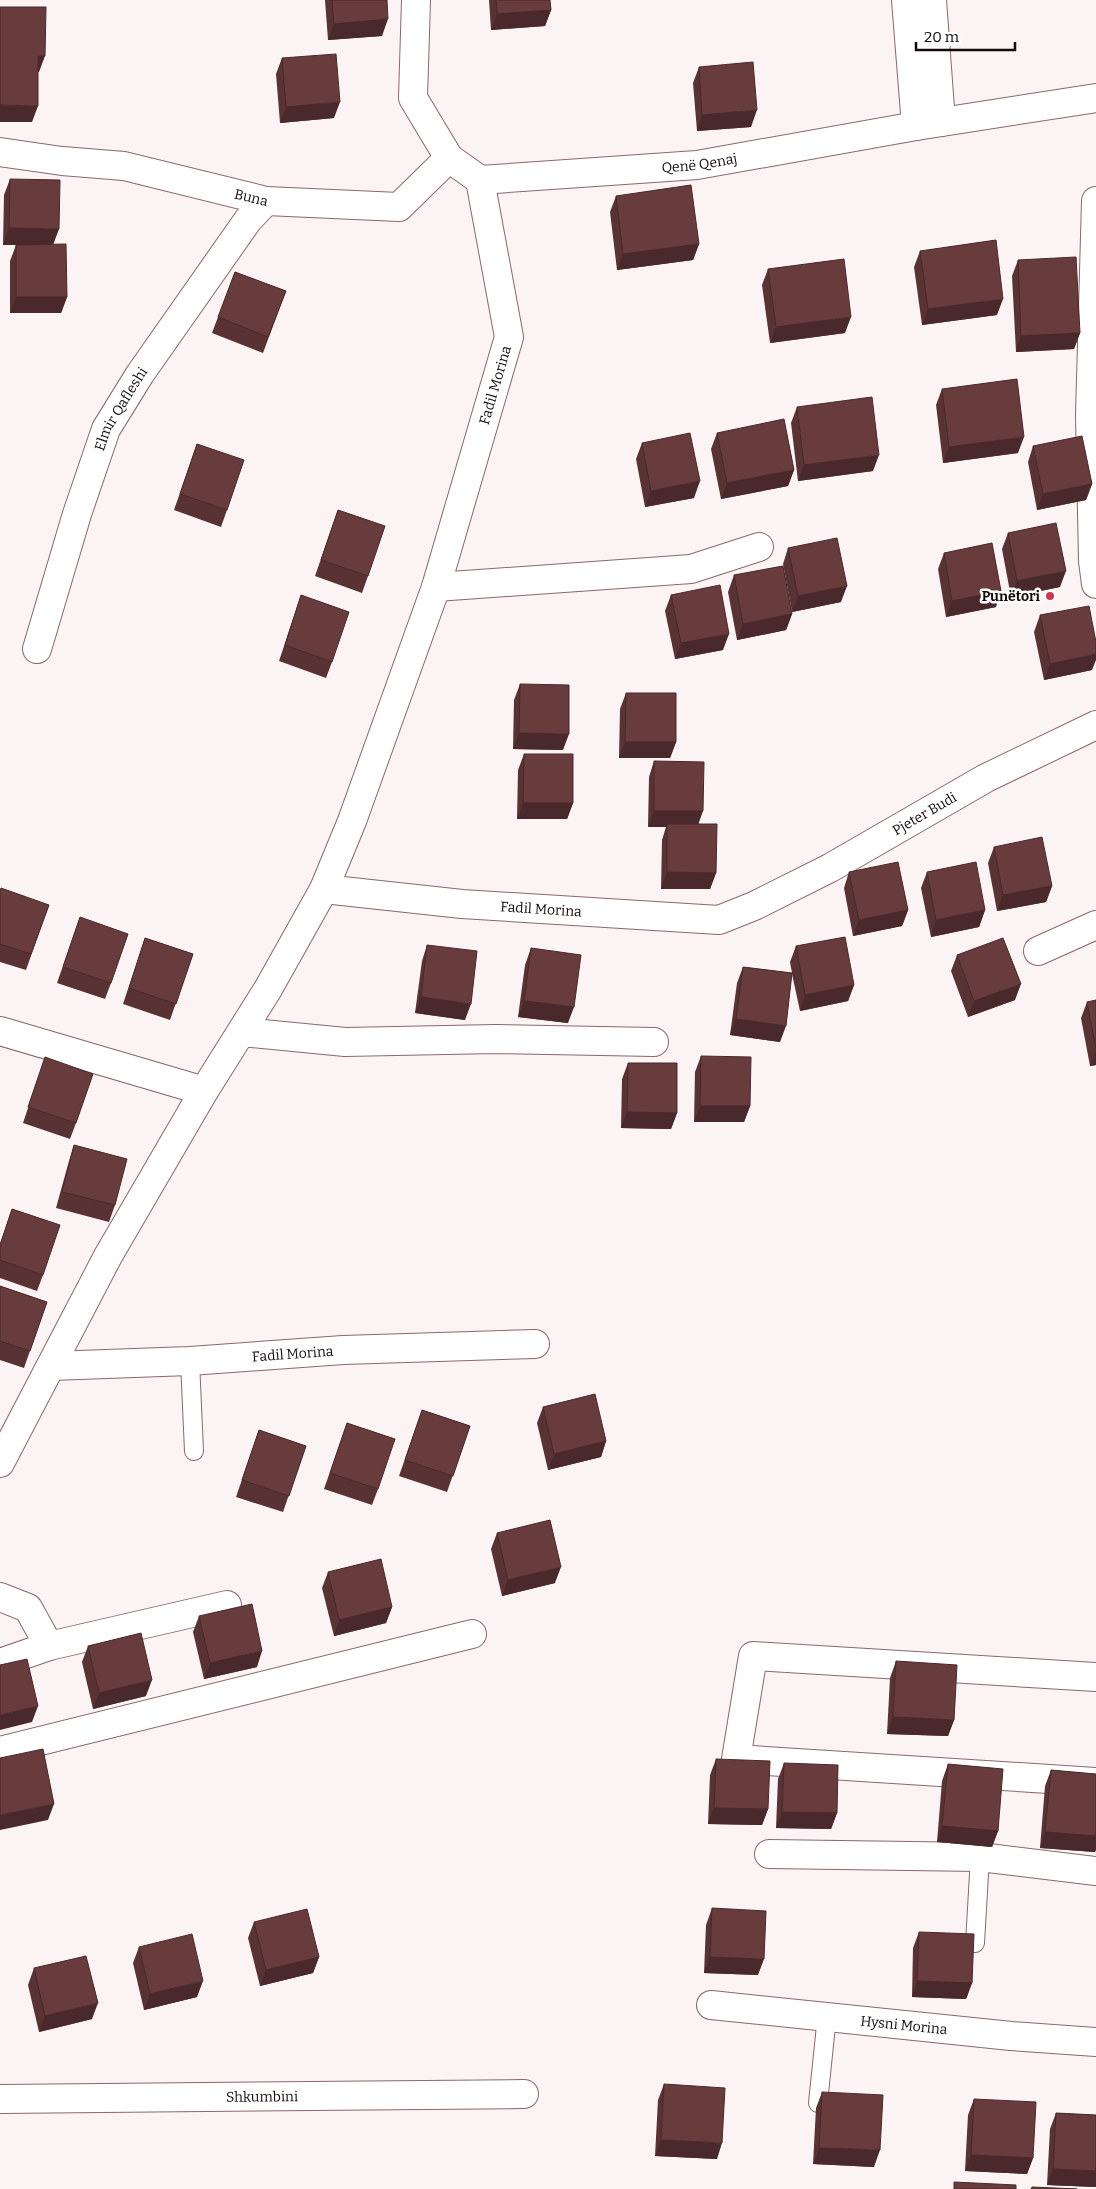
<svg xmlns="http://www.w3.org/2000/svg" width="1096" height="2189" font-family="Bitter,serif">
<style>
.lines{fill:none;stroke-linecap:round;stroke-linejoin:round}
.service-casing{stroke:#896869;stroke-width:20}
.minor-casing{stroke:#896869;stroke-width:30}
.service{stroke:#fff;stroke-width:18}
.minor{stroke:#fff;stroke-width:28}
.wall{fill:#593334}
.shaded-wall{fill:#49292b}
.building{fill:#683b3d;stroke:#49292b}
.poi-dot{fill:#c9394e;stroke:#fff;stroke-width:2}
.labels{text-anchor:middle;stroke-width:5;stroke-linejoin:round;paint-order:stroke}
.street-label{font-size:14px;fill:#140909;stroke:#fff}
.poi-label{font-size:14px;font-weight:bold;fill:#140909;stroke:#fff;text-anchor:end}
</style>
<rect width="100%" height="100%" fill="#fcf4f4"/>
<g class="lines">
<defs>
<g id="service">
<path d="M190 1361 194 1451"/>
<path d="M975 1943 980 1857"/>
<path d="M818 2103 827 2016"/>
</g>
<g id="minor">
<path d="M416 0 413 98 449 158"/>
<path d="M906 0 916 126"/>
<path d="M932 0 941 122"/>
<path id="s1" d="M0 152 62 161 124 166 266 201 399 207 449 158 480 180"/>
<path id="s2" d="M480 180 697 165 916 126 1096 98"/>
<path d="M1096 201 1090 415 1093 561 1096 584"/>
<path d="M436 587 691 569 759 547"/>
<path id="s3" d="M37 649 77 514 106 429 140 374 248 220 266 201"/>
<path id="s4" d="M324 889 462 904 719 920 754 906 830 868 986 778 1096 725"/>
<path d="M1038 951 1096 925"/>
<path d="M0 1031 204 1091"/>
<path d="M242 1032 345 1042 496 1039 654 1042"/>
<path id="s5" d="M51 1366 190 1361 343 1350 535 1344"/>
<path id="s6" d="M0 1463 108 1256 204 1091 268 989 324 889 352 821 436 587 509 337 480 180"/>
<path d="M0 1597 28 1608 49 1646"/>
<path d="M0 1663 49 1646 227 1605"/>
<path d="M1096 1677 753 1656 736 1759 1096 1782"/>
<path d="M0 1751 472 1634"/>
<path d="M769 1854 980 1857 1096 1871"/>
<path id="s7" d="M711 2005 1011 2036 1096 2042"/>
<path id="s8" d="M0 2099 524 2094"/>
</g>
</defs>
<use href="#service" class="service-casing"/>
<use href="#minor" class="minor-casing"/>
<use href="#service" class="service"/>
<use href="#minor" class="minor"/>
</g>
<g class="wall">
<path d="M325 0H387L382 36 328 40Z"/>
<path d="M489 0H550L551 10 545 26 491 30Z"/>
<path d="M282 58 334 118 280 123 276 74Z"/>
<path d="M699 67 751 127 697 131 693 83Z"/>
<path d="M10 179 53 244 67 297 61 313H10V261L16 245H23H3L4 195Z"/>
<path d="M616 196 699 244 693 260 617 270 610 212Z"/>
<path d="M920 251 997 315 922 325 914 267Z"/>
<path d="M1018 260 1080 333 1074 349 1016 352 1012 276Z"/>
<path d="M768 269 845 333 770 343 762 285Z"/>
<path d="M235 272 286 291 263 353 212 333Z"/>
<path d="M942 389 1018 453 943 463 936 405Z"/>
<path d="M797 407 873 471 798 481 791 423Z"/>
<path d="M717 433 794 470 788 486 721 499 711 449Z"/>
<path d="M642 443 694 498 645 507 636 459Z"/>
<path d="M197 444 227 510 221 527 174 510Z"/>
<path d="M1033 446 1092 484 1086 500 1037 510 1028 462Z"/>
<path d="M338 510 368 576 362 593 315 576Z"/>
<path d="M1008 533 1060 587 1011 597 1002 549Z"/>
<path d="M788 548 841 602 792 612 783 564Z"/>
<path d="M944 553 996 607 946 617 938 569Z"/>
<path d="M734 575 792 614 786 630 737 640 728 592Z"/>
<path d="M301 595 332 662 326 678 279 661Z"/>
<path d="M671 595 723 650 675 659 665 611Z"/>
<path d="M1040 615 1092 670 1044 680 1034 632Z"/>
<path d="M520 684 563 750 513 749 514 700Z"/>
<path d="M626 693 676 742 670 758H619L620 709Z"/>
<path d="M524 754 573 803 567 819H517L518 770Z"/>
<path d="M654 761 699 824 716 873 710 889H661L662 840 666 827H648L649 777Z"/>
<path d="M994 847 1052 886 1046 902 997 911 988 863Z"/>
<path d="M849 872 908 910 902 926 853 936 844 888Z"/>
<path d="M927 872 985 910 979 927 931 937 921 888Z"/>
<path d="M0 891 49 905 26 970 0 962Z"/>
<path d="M80 917 111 983 105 999 57 983Z"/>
<path d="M145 938 193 954 170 1020 123 1004Z"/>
<path d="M427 945 465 1020 415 1013 422 961Z"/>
<path d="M796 946 854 985 848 1001 800 1011 792 974 780 1042 730 1035 737 983 743 967 792 973 790 962Z"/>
<path d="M531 948 568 1023 518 1017 525 965Z"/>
<path d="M957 955 1015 1000 968 1017 951 971Z"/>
<path d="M1096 1000V1065L1090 1066 1081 1018 1087 1002Z"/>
<path d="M701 1056 750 1106 744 1122H694L695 1072Z"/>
<path d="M45 1057 76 1123 70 1139 23 1123Z"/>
<path d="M628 1063 677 1113 671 1129 621 1128 622 1079Z"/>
<path d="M74 1145 115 1205 109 1222 56 1208 69 1161Z"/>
<path d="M12 1209 43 1275 37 1291 0 1278V1244Z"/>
<path d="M0 1286 47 1302 24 1368 0 1360Z"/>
<path d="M543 1407 606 1441 601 1457 548 1470 537 1423Z"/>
<path d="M422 1410 470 1426 447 1492 399 1476Z"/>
<path d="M347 1423 378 1489 372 1505 324 1489Z"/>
<path d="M259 1430 306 1446 283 1512 236 1497Z"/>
<path d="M497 1533 555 1583 502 1596 491 1549Z"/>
<path d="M328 1572 392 1607 386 1623 334 1636 322 1588Z"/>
<path d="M199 1616 257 1667 204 1679 193 1632Z"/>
<path d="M88 1646 146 1696 93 1709 82 1662Z"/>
<path d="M896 1661 954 1720 948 1736 887 1734 890 1678Z"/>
<path d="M716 1759 768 1809 762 1825 708 1824 710 1775Z"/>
<path d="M784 1763 837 1813 831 1829 776 1828 778 1779Z"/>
<path d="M948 1764 998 1831 992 1847 937 1842 942 1781Z"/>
<path d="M1051 1770 1096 1774V1849L1095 1852 1040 1848 1045 1786Z"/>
<path d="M712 1908 758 1975 704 1973 706 1925Z"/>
<path d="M254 1922 319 1957 313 1973 260 1986 248 1938Z"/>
<path d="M919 1932 972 1983 966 1999 912 1997 913 1948Z"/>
<path d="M139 1947 197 1997 144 2010 133 1963Z"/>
<path d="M34 1968 92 2019 39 2032 28 1985Z"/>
<path d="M664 2084 717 2159 655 2156 658 2100Z"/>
<path d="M822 2092 874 2167 813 2164 816 2108Z"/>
<path d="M974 2099 1033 2158 1027 2174 965 2171 968 2115Z"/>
<path d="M1056 2113 1096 2115V2187L1047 2185 1050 2129Z"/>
</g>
<g class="shaded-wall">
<path d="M551 10 545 26 491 30 497 14Z"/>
<path d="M388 19 382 36 328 40 334 24Z"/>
<path d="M38 56H45L39 72H33Z"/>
<path d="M340 102 334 118 280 123 286 107Z"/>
<path d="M0 105 38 106 32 122H0Z"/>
<path d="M757 110 751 127 697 131 702 115Z"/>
<path d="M9 228 59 229 53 245H3Z"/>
<path d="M699 244 693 260 617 270 623 254Z"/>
<path d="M16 297H67L61 313H10Z"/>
<path d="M1003 299 997 315 922 325 928 309Z"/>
<path d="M851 317 845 333 770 343 776 327Z"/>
<path d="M1080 333 1074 349 1016 352 1021 336Z"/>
<path d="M1024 437 1018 453 943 463 949 447Z"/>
<path d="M879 455 873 471 798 481 804 465Z"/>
<path d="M794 470 788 486 721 499 727 483Z"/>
<path d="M700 481 694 498 645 507 651 491Z"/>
<path d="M1092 484 1086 500 1037 510 1043 494Z"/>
<path d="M1066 571 1060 587 1011 597 1017 581Z"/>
<path d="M847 586 841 602 792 612 798 596Z"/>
<path d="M1001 591 996 607 946 617 952 601Z"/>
<path d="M792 614 786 630 737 640 743 624Z"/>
<path d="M729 634 723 650 675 659 681 643Z"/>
<path d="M1096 654V660L1092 670 1044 680 1050 664Z"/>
<path d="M519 733 569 734 563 750 513 749Z"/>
<path d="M625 742H676L670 758H619Z"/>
<path d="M523 803H573L567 819H517Z"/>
<path d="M654 811H703L697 828 667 824 666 827H648Z"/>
<path d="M667 872 716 873 710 889H661Z"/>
<path d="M1052 886 1046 902 997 911 1003 895Z"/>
<path d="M908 910 902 926 853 936 859 920Z"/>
<path d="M985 910 979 927 931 937 936 920Z"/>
<path d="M1021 984 1015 1000 968 1017 974 1001Z"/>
<path d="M854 985 848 1001 800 1011 805 995Z"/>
<path d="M421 997 471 1004 465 1020 415 1013Z"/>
<path d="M524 1001 574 1007 568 1023 518 1017Z"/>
<path d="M736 1019 786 1026 780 1042 730 1035Z"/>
<path d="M1096 1050V1065L1090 1066Z"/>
<path d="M700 1106H750L744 1122H694Z"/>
<path d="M627 1112 677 1113 671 1129 621 1128Z"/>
<path d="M606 1441 601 1457 548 1470 554 1454Z"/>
<path d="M561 1567 555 1583 502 1596 508 1580Z"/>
<path d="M392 1607 386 1623 334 1636 339 1620Z"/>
<path d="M262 1651 257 1667 204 1679 210 1663Z"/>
<path d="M152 1680 146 1696 93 1709 99 1693Z"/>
<path d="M38 1706 32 1722 0 1730V1715Z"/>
<path d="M893 1717 954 1720 948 1736 887 1734Z"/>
<path d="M54 1804 48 1820 0 1830V1815Z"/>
<path d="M714 1808 768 1809 762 1825 708 1824Z"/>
<path d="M782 1812 837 1813 831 1829 776 1828Z"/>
<path d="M942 1826 998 1831 992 1847 937 1842Z"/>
<path d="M1045 1832 1096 1836V1849L1095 1852 1040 1848Z"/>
<path d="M319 1957 313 1973 260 1986 266 1970Z"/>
<path d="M710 1957 764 1959 758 1975 704 1973Z"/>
<path d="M203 1981 197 1997 144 2010 150 1994Z"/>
<path d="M917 1981 972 1983 966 1999 912 1997Z"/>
<path d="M98 2003 92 2019 39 2032 45 2016Z"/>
<path d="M661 2140 722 2143 717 2159 655 2156Z"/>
<path d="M819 2148 880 2150 874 2167 813 2164Z"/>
<path d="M971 2155 1033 2158 1027 2174 965 2171Z"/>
<path d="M1053 2169 1096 2171V2187L1047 2185Z"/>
</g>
<g class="building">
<path d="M332 0H387L388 19 334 24Z"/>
<path d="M496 0H550L551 10 497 14Z"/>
<path d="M0 7H46L45 56H38V106L0 105Z"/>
<path d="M336 54 340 102 286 107 282 58Z"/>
<path d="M753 62 757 110 702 115 699 67Z"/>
<path d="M10 179 60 180 59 229 9 228Z"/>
<path d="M691 185 699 244 623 254 616 196Z"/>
<path d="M996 240 1003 299 928 309 920 251Z"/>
<path d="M66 244 67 297H16V245Z"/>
<path d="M1076 257 1080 333 1021 336 1018 260Z"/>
<path d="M844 259 851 317 776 327 768 269Z"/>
<path d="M235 272 286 291 268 337 218 317Z"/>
<path d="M1017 379 1024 437 949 447 942 389Z"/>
<path d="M872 397 879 455 804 465 797 407Z"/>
<path d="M784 419 794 470 727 483 717 433Z"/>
<path d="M690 433 700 481 651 491 642 443Z"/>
<path d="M1082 436 1092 484 1043 494 1033 446Z"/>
<path d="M197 444 244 460 227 510 180 494Z"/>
<path d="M338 510 385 526 368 576 321 560Z"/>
<path d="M1056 523 1066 571 1017 581 1008 533Z"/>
<path d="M837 538 847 586 798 596 788 548Z"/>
<path d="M992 543 1001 591 952 601 944 553Z"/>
<path d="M783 566 792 614 743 624 734 575Z"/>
<path d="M720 585 729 634 681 643 671 595Z"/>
<path d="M301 595 349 612 332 662 285 645Z"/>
<path d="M1089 606 1096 642V654L1050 664 1040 615Z"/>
<path d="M520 684 569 685V734L519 733Z"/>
<path d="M626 693H676V742H625Z"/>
<path d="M524 754H573V803H523Z"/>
<path d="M654 761 704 762 703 811H654Z"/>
<path d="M667 824H717L716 873 667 872Z"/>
<path d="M1042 837 1052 886 1003 895 994 847Z"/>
<path d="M898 862 908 910 859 920 849 872Z"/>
<path d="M976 862 985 910 936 920 927 872Z"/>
<path d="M1 888 49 905 31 954 0 944V892Z"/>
<path d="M80 917 128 934 111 983 63 967Z"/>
<path d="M845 937 854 985 805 995 796 946Z"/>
<path d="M145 938 193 954 176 1004 129 988Z"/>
<path d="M1003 938 1021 984 974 1001 957 955Z"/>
<path d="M427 945 477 951 471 1004 421 997Z"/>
<path d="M531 948 581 955 574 1007 524 1001Z"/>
<path d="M743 967 792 973 786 1026 736 1019Z"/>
<path d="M1096 1000V1049L1087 1002Z"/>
<path d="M701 1056 751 1057 750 1106H700Z"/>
<path d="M45 1057 93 1074 76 1123 28 1107Z"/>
<path d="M628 1063H677V1113L627 1112Z"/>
<path d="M74 1145 127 1159 115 1205 62 1192Z"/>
<path d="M12 1209 60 1225 43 1275 0 1260V1245Z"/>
<path d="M0 1286 47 1302 30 1351 0 1341Z"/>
<path d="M595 1394 606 1441 554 1454 543 1407Z"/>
<path d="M422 1410 470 1426 453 1476 405 1460Z"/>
<path d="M347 1423 395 1439 378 1489 330 1473Z"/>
<path d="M259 1430 306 1446 289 1496 242 1480Z"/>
<path d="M550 1520 561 1567 508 1580 497 1533Z"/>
<path d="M381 1559 392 1607 339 1620 328 1572Z"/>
<path d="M252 1604 262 1651 210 1663 199 1616Z"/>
<path d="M141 1633 152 1680 99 1693 88 1646Z"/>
<path d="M27 1659 38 1706 0 1715V1665Z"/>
<path d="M896 1661 957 1665 954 1720 893 1717Z"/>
<path d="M43 1749 54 1804 0 1815V1758Z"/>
<path d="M716 1759 770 1761 768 1809 714 1808Z"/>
<path d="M784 1763 838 1765 837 1813 782 1812Z"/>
<path d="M948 1764 1003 1769 998 1831 942 1826Z"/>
<path d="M1051 1770 1096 1774V1836L1045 1832Z"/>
<path d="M712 1908 766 1911 764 1959 710 1957Z"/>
<path d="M307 1909 319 1957 266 1970 254 1922Z"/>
<path d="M919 1932 974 1934 972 1983 917 1981Z"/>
<path d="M192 1934 203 1981 150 1994 139 1947Z"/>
<path d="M86 1956 98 2003 45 2016 34 1968Z"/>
<path d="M664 2084 725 2088 722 2143 661 2140Z"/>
<path d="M822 2092 883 2095 880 2150 819 2148Z"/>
<path d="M974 2099 1036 2102 1033 2158 971 2155Z"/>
<path d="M1056 2113 1096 2115V2171L1053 2169Z"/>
<path d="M954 2182 1016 2185V2189H954Z"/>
<path d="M1032 2187 1077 2189H1031Z"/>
</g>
<circle class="poi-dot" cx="1050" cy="596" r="5"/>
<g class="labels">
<g class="street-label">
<text dy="5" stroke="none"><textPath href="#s2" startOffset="220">Qenë Qenaj</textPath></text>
<text dy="5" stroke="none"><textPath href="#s1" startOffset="256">Buna</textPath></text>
<text dy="5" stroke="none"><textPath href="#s6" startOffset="1192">Fadil Morina</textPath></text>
<text dy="5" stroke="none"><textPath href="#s3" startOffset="255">Elmir Qafleshi</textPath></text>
<text dy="5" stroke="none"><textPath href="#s4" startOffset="628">Pjeter Budi</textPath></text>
<text dy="5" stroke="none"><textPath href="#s4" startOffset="218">Fadil Morina</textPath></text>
<text dy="5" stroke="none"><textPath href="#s5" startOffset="242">Fadil Morina</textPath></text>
<text dy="5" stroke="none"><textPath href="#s7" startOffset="194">Hysni Morina</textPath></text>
<text dy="5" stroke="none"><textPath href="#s8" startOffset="262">Shkumbini</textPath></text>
</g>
<g class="poi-label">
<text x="1040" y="601">Punëtori</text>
</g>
</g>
<path d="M916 42v8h99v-8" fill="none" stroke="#140909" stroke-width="2.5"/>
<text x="924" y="42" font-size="15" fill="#140909" stroke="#ffffff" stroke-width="4" paint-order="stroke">20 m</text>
</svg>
